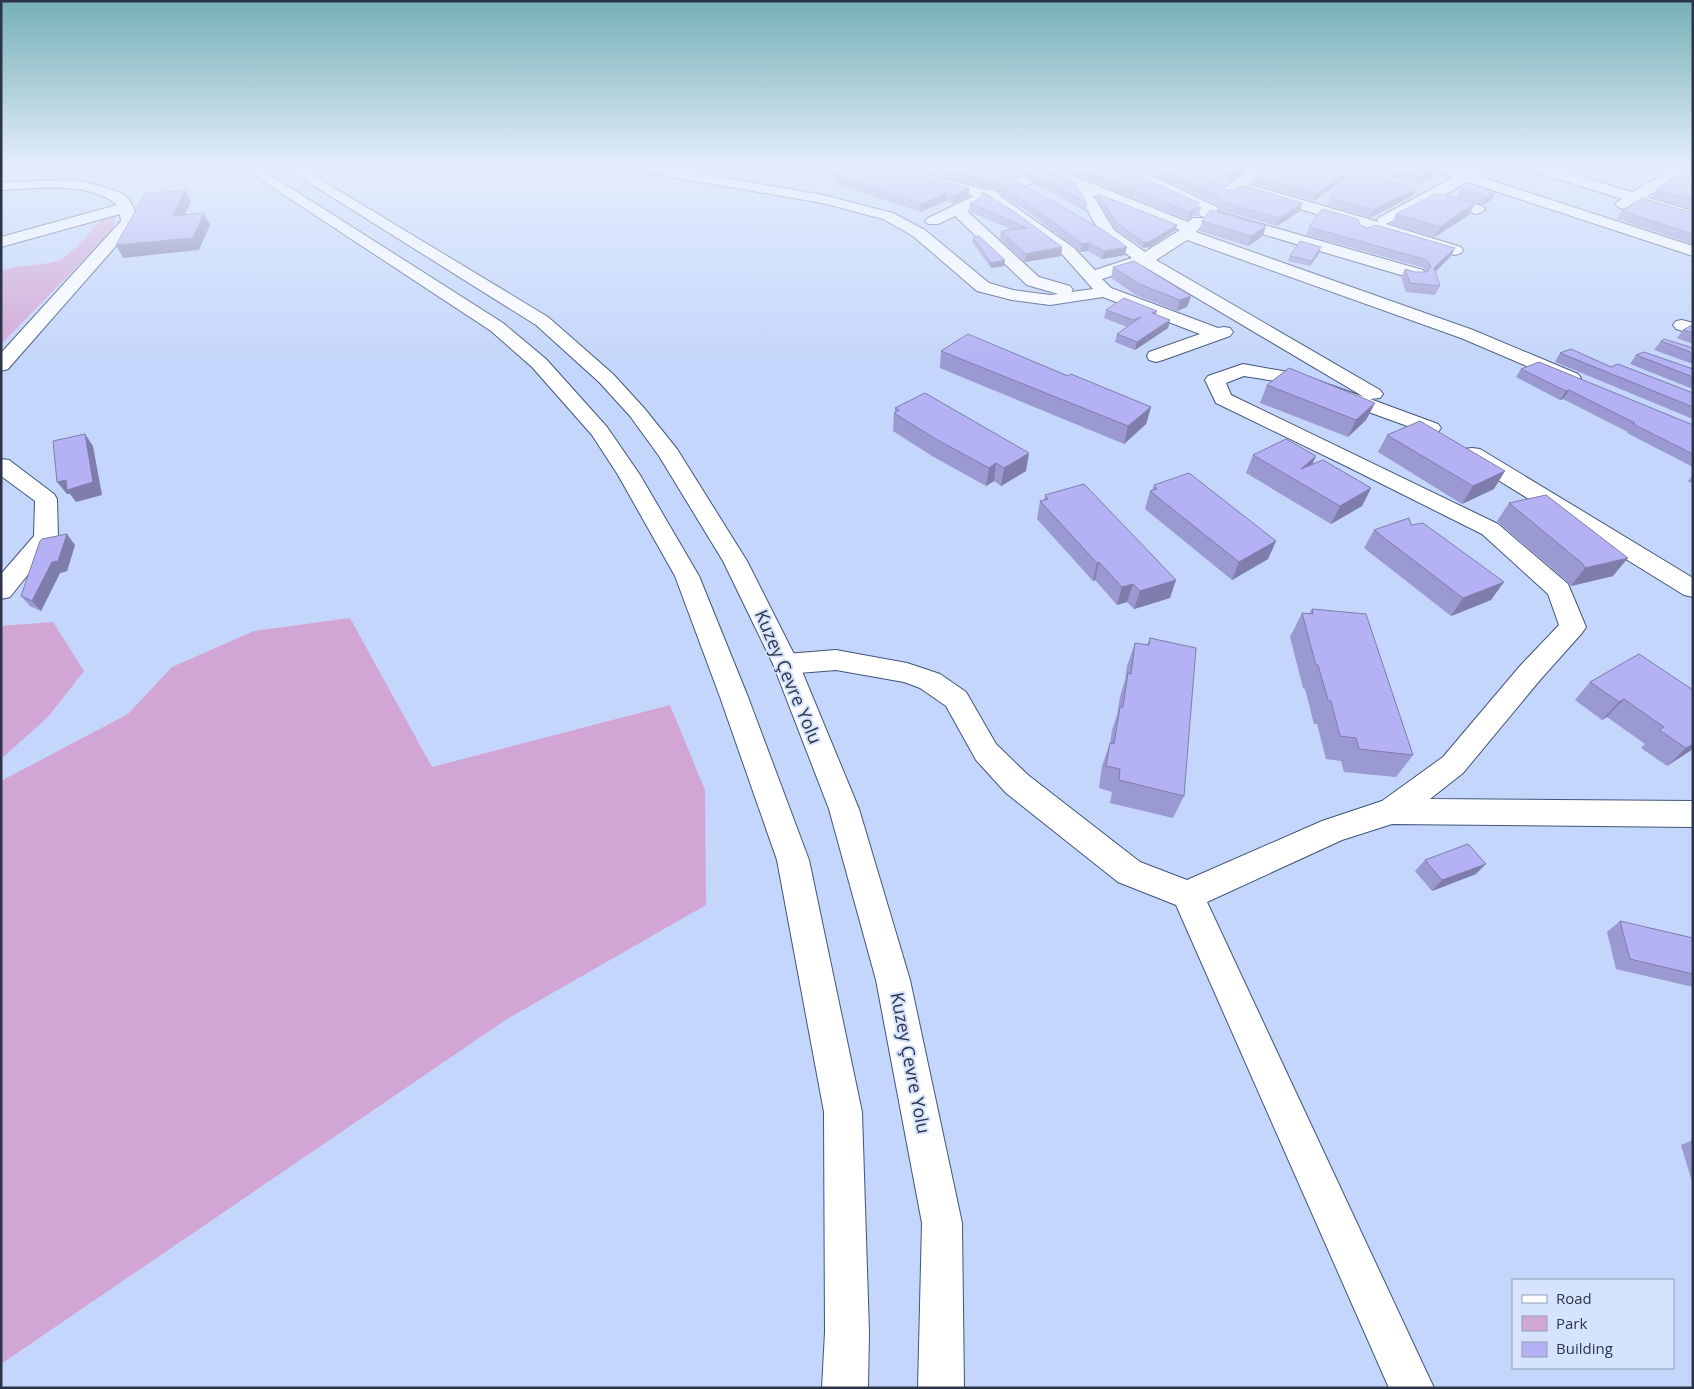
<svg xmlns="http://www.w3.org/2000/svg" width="1694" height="1389" font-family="'Open Sans',sans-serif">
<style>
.green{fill:#d2a6d4}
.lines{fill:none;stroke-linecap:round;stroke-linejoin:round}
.minor-casing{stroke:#42547b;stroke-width:2}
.major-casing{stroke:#42547b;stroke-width:2}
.minor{fill:#fff;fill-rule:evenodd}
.major{fill:#fff;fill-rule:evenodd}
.wall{fill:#9b99d2}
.shaded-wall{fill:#7e7dab}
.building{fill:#b4b2f4;stroke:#7e7dab}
.labels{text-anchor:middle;stroke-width:4;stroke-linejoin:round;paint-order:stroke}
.street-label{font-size:18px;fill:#2c3547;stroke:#d5e3ff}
</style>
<rect width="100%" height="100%" fill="#c4d6fb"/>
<g class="green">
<path d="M117 213 112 231 1 344V271C18 264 45 266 59 260 76 252 93 228 106 214Z"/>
<path d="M350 618 432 767 670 705 705 790 706 905 507 1019 1 1364V781L128 714 172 667 254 631Z"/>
<path d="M53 622 84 671 48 717 1 759V626Z"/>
</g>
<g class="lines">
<defs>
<g id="minor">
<path d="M631 167H661L823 195 893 213 925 230 989 283 1013 290 1050 295 1058 294 1027 285 955 216 938 224H928L925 221 928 218 974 196 875 170 873 167H895L987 190 1037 172 1030 167H1063L1065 169 1063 172 1188 222 1193 218H1203L1206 221 1196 232 1473 330 1578 374 1581 378 1578 382 1571 384 1564 382 1461 338 1187 240 1156 260 1380 390 1383 394 1380 398 1370 399 1438 424 1441 428 1438 432 1431 434 1424 432 1288 383 1244 376 1226 383 1231 395 1498 524 1568 584 1586 627 1582 633 1540 680 1463 773 1430 799 1693 801V827L1392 824 1342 840 1207 902 1434 1388H1389L1176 905 1118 882 1006 793 976 760 946 706 920 688 904 682 836 670 786 674 777 671 773 664 777 657 786 654 836 650 907 663 940 674 966 692 996 744 1028 775 1140 862 1187 880 1322 821 1382 801 1443 757 1520 666 1559 625 1548 594 1482 534 1348 467 1216 403 1205 380 1208 376 1243 364 1299 374 1364 397 1143 266 1102 279 1111 288 1218 328 1224 327 1230 328 1233 332 1230 336 1163 360 1156 362 1149 360 1147 356 1149 352 1200 334 1103 297 1050 305 1012 300 977 291 913 236 883 219 822 203 638 171 633 170ZM1049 177 1074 187 1102 236 1132 258 1095 270 1074 248 1000 196ZM1093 195 1180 230 1145 252 1114 230ZM987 201 1016 219 1062 254 1093 289 1071 292 1073 290 1070 286 1039 277 967 211Z"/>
<path d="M1099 167C1138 164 1180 190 1215 206L1218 209 1216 211 1423 270 1425 274 1423 278H1411L1201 216 1198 213 1200 210 1140 183 1101 170Z"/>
<path d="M1253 167H1269L1248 184 1379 222 1377 220 1380 217 1454 177 1432 170 1430 167H1450L1465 172 1475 168 1480 169 1482 172 1478 176 1693 246V256L1468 182 1444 195 1482 206 1485 209 1482 212 1477 214 1432 201 1386 224 1461 247 1463 250 1461 253 1455 255 1239 191 1232 196H1222L1220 193 1222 190Z"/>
<path d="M1528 167H1549L1632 192 1677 167H1693L1692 170 1646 197 1693 211V221L1636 203 1623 209 1618 207 1615 204 1622 199 1530 170Z"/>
<path d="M74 180C88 183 116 188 126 197 134 203 135 213 137 222L8 369 1 371V353L121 221 120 214 1 247V237L117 205C87 180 38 189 1 190V182Z"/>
<path d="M1682 320 1693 323V334L1676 329 1673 325 1676 321Z"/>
<path d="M1472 448 1480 449 1693 578V597L1684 595 1464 459 1461 454 1464 449Z"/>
<path d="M1 459 9 460 54 494 57 499 58 537 10 597 1 599V574L34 536 35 501 1 476Z"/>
</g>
<g id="major">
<path d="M242 167H258L503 323 546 359 607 427 640 475 699 576 748 697 809 860 862 1112 869 1332 868 1388H822L825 1332 824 1112 777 860 720 697 675 576 618 475 592 435 532 367 491 331Z"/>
<path d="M284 167H300L548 317 613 374 644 408 677 449 747 561 799 664 859 809 910 980 962 1223 964 1388H918L922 1223 876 980 829 809 773 664 723 561 659 456 630 416 599 382 536 325Z"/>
</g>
</defs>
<use href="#minor" class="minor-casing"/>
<use href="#major" class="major-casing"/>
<use href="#minor" class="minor"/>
<use href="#major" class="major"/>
</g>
<g class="wall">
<path d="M727 167H755L748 171Z"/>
<path d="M800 167H884L969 188V196L953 204 946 201 920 212 836 184V178Z"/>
<path d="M901 167H971L1125 255 1102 259 1088 251 1080 252 1027 211 993 190Z"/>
<path d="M984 167H1039L1087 204 1086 212 1046 189 1013 174Z"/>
<path d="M1053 167H1109L1199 206 1201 208 1198 216H1193L1188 220Z"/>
<path d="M1122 167H1177L1224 190 1300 211 1277 226 1219 210 1216 204 1174 184 1129 168Z"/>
<path d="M1191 167H1250L1230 181Z"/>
<path d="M1265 167 1413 196 1370 218 1327 205 1330 198 1340 183 1313 201 1252 183 1254 176Z"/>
<path d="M1354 167H1441L1438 174 1426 179 1423 186Z"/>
<path d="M1693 167V209L1651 197 1656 189Z"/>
<path d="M1461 189 1495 192 1491 200 1483 205 1457 197Z"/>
<path d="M1098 194 1176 230 1150 247 1143 248 1115 229 1097 199Z"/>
<path d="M981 198 1062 247 1061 256 1025 262 1000 239 1001 231 1012 230 969 211 970 203Z"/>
<path d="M1475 203 1470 214 1435 237 1391 225 1396 214Z"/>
<path d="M1622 211 1693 213V244L1617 219Z"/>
<path d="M1202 221 1263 236 1248 246 1199 231Z"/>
<path d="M1360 225 1367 228 1455 248 1451 256 1435 272 1440 286 1435 295 1406 292 1401 277 1405 269 1415 272H1425L1424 268 1306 235 1309 227Z"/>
<path d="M973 237 1004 266 991 268 972 242Z"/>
<path d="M1319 253 1310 266 1288 261 1290 256Z"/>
<path d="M1113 267 1191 296 1187 307 1177 311 1136 295 1111 278Z"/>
<path d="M1106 310 1157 311 1156 315 1170 320 1168 328 1135 350 1115 342 1117 334 1127 327 1104 318Z"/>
<path d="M1693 325V344L1677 338 1683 330Z"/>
<path d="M1661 341 1693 348V364L1654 350Z"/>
<path d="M941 351 1068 376 1151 407 1146 424 1124 444 940 368Z"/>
<path d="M1560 353 1611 367 1693 393V419L1555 362Z"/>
<path d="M1636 355 1693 369V389L1630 364Z"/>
<path d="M1521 369 1693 425V467L1627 433 1628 432 1563 399 1560 400 1516 377Z"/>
<path d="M1267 385 1375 403 1366 420 1348 437 1260 403Z"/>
<path d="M895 408 1026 471 1001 486 994 481 986 486 932 456 893 431 894 413H895Z"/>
<path d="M1387 435 1494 489 1462 504 1378 452Z"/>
<path d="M1253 455 1312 465 1371 488 1362 506 1331 524 1246 473Z"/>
<path d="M1693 475V484L1688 481Z"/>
<path d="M1154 485 1276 541 1268 559 1232 580 1145 509 1150 491H1152Z"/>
<path d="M1045 495 1170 598 1134 609 1127 602 1117 605 1095 580 1093 581 1037 519 1040 501 1044 500Z"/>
<path d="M1509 503 1613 576 1571 586 1569 583 1497 521Z"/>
<path d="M1374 530 1491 600 1451 616 1364 548Z"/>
<path d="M75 545 67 571 60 573 41 611 30 606 21 596Z"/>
<path d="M1312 609 1413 755 1396 777 1344 772 1341 761 1326 759 1317 724H1314L1305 689 1303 688 1290 637 1302 613 1309 614Z"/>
<path d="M1150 638 1184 796 1173 818 1110 803 1112 792 1099 788 1102 766 1110 743 1112 730 1117 715 1120 697 1125 680 1127 666 1135 643 1147 645Z"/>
<path d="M1639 654 1693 749 1667 766 1641 748 1645 744 1607 717 1602 720 1575 700 1590 682Z"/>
<path d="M1425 860 1476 874 1432 891 1415 871Z"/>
<path d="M1620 921 1693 938V987L1616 969 1607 932Z"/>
<path d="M1693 1140V1185L1681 1145Z"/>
</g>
<g class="shaded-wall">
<path d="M748 167H755L748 171Z"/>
<path d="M1241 167H1250L1230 181 1232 173Z"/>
<path d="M1440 167H1441L1438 174 1426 179 1424 173Z"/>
<path d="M1347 172 1345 180 1313 201 1316 194Z"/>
<path d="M969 188V196L953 204V196Z"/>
<path d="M1416 189 1413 196 1370 218 1373 210Z"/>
<path d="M185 190 191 202 178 228 172 216Z"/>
<path d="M1495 192 1491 200 1483 205 1487 197Z"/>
<path d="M946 193V201L920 212 921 204Z"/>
<path d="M1302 203 1300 211 1277 226 1280 218Z"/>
<path d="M1475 203 1470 214 1435 237 1440 227Z"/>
<path d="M1195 208 1193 216 1188 220 1190 212Z"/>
<path d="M204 213 210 225 199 250 123 258 116 245Z"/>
<path d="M1177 225 1176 230 1150 247 1143 248 1144 243Z"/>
<path d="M1266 226 1263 236 1248 246 1251 236Z"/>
<path d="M1089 243 1088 251 1080 252 1082 244Z"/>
<path d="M1062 247 1061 256 1025 262 1026 254Z"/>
<path d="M1127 247 1125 255 1102 259 1104 251Z"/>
<path d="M1321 247 1319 253 1310 266 1312 261Z"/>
<path d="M1455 248 1451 256 1430 277 1434 268Z"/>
<path d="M1005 260 1004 266 991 268V263Z"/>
<path d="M1191 296 1187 307 1177 311 1180 300Z"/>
<path d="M1170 320 1168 328 1135 350 1137 342Z"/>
<path d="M1569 390 1563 399 1560 400 1566 391Z"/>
<path d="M1375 403 1366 420 1348 437 1356 420Z"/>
<path d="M1151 407 1146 424 1124 444 1128 426Z"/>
<path d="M85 434 93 446 102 495 76 502 70 494H67L57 482 66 480Z"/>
<path d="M1029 453 1026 471 1001 486 1004 468Z"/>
<path d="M1316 456 1308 474 1301 469Z"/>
<path d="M996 463 994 481 986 486 989 468Z"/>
<path d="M1505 471 1494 489 1462 504 1473 486Z"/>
<path d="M1371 488 1362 506 1331 524 1340 506Z"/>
<path d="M67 534 75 545 67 571 60 573 41 611 32 601 52 562Z"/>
<path d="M1276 541 1268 559 1232 580 1239 562Z"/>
<path d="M1628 558 1613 576 1571 586 1585 568Z"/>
<path d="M1099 562 1095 580 1093 581 1097 563Z"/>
<path d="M1176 580 1170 598 1134 609 1140 591Z"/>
<path d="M1504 582 1491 600 1451 616 1463 598Z"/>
<path d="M1133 584 1127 602 1117 605 1122 587Z"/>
<path d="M1624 699 1607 717 1602 720 1619 702Z"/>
<path d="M1693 744V749L1667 766 1686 748Z"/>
<path d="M1486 864 1476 874 1432 891 1442 880Z"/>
</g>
<g class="building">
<path d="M825 167H884L969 188 953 196 946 193 921 204 836 176 844 172Z"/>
<path d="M932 167H971L1013 179 1103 230 1127 247 1104 251 1089 243 1082 244 1028 204 994 182Z"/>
<path d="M1015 167H1039L1074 181 1087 204 1047 181Z"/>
<path d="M1074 167H1109L1141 177 1199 203 1198 205 1201 208H1195L1190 212Z"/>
<path d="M1149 167H1177L1221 183 1224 190H1234L1242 185 1302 203 1280 218 1222 202 1218 196 1176 176Z"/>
<path d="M1214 167H1241L1232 173Z"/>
<path d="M1265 167H1340L1416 189 1373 210 1330 198 1347 172 1316 194 1254 176Z"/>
<path d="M1384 167H1440L1424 173 1426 178Z"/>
<path d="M1692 167 1693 200 1656 189Z"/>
<path d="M1472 185 1495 192 1487 197 1461 189Z"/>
<path d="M185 190 172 216 204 213 193 238 116 245 145 194Z"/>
<path d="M983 192 1016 213 1062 247 1026 254 1001 231 1027 228 970 203 981 198Z"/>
<path d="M1098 194 1177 225 1151 241 1144 243 1117 223Z"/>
<path d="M1435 194H1441L1475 203 1440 227 1396 214Z"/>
<path d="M1642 198 1693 213V234L1622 211Z"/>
<path d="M1322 209 1358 219 1360 225 1367 228 1376 225 1455 248 1434 268 1440 286 1410 283 1405 269 1415 272H1427L1431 267 1427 260 1309 227Z"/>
<path d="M1210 210 1266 226 1251 236 1202 221Z"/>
<path d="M979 236 1005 260 991 263 973 237Z"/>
<path d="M1300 241 1321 247 1312 261 1290 256Z"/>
<path d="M1134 261 1191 296 1180 300 1139 284 1113 267Z"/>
<path d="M1124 298 1157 311 1152 313 1170 320 1137 342 1117 334 1141 317 1133 320 1106 310Z"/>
<path d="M1692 325H1693V333L1683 330Z"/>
<path d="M968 334 1068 376 1071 374 1151 407 1128 426 941 351Z"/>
<path d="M1664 339 1693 348V353L1661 341Z"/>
<path d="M1571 349 1611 367 1618 364 1693 393V407L1560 353Z"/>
<path d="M1644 352 1693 369V377L1636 355Z"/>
<path d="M1539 362 1693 425V454L1633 424 1635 423 1569 390 1566 391 1521 369Z"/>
<path d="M1289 368 1375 403 1356 420 1267 385Z"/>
<path d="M925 393 1029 453 1004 468 996 463 989 468 934 438 894 413 899 410 895 408Z"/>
<path d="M1420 421 1505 471 1473 486 1387 435Z"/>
<path d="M85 434 93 482 67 490 66 480 57 482 53 441Z"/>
<path d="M1286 439 1316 456 1301 469 1323 460 1371 488 1340 506 1253 455Z"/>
<path d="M1189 473 1276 541 1239 562 1150 491 1157 489 1154 485Z"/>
<path d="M1084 484 1176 580 1140 591 1133 584 1122 587 1099 562 1097 563 1040 501 1048 499 1045 495Z"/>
<path d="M1546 495 1628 558 1585 568 1583 564 1509 503Z"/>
<path d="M1409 518 1411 525 1423 523 1504 582 1463 598 1374 530Z"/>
<path d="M67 534 58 561 52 562 32 601 21 596 40 541 42 539Z"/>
<path d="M1312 609 1366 614 1413 755 1359 749 1356 738 1340 736 1331 701 1328 700 1318 665H1316L1302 613 1313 614Z"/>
<path d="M1150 638 1196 648 1184 796 1119 780 1120 769 1106 766 1110 743 1114 744 1120 707H1123L1128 673 1131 674 1135 643 1149 645Z"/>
<path d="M1639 654 1693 690V744L1686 748 1659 730 1664 727 1624 699 1619 702 1590 682Z"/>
<path d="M1468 844 1486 864 1442 880 1425 860Z"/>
<path d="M1620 921 1693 938V974L1630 959Z"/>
</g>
<linearGradient id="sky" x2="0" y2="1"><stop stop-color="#75b0b6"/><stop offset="0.46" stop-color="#e4edfd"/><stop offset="1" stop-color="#e4edfd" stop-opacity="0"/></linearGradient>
<rect width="1694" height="361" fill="url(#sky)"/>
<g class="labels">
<g class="street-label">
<text transform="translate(788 677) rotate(67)" y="6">Kuzey Çevre Yolu</text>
<text transform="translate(910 1063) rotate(79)" y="6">Kuzey Çevre Yolu</text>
</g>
</g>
<rect width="1694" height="1389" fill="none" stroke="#2c3547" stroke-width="5"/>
<rect x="1512" y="1279" width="162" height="90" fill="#d5e3ff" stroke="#919db5"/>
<rect x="1522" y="1295" width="25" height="8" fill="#ffffff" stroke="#919db5"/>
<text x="1556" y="1304" font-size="15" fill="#2c3547">Road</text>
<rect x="1522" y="1316" width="25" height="15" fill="#d2a6d4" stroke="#919db5"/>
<text x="1556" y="1329" font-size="15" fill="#2c3547">Park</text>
<rect x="1522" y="1342" width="25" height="15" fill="#b4b2f4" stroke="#919db5"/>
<text x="1556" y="1354" font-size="15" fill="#2c3547">Building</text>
</svg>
